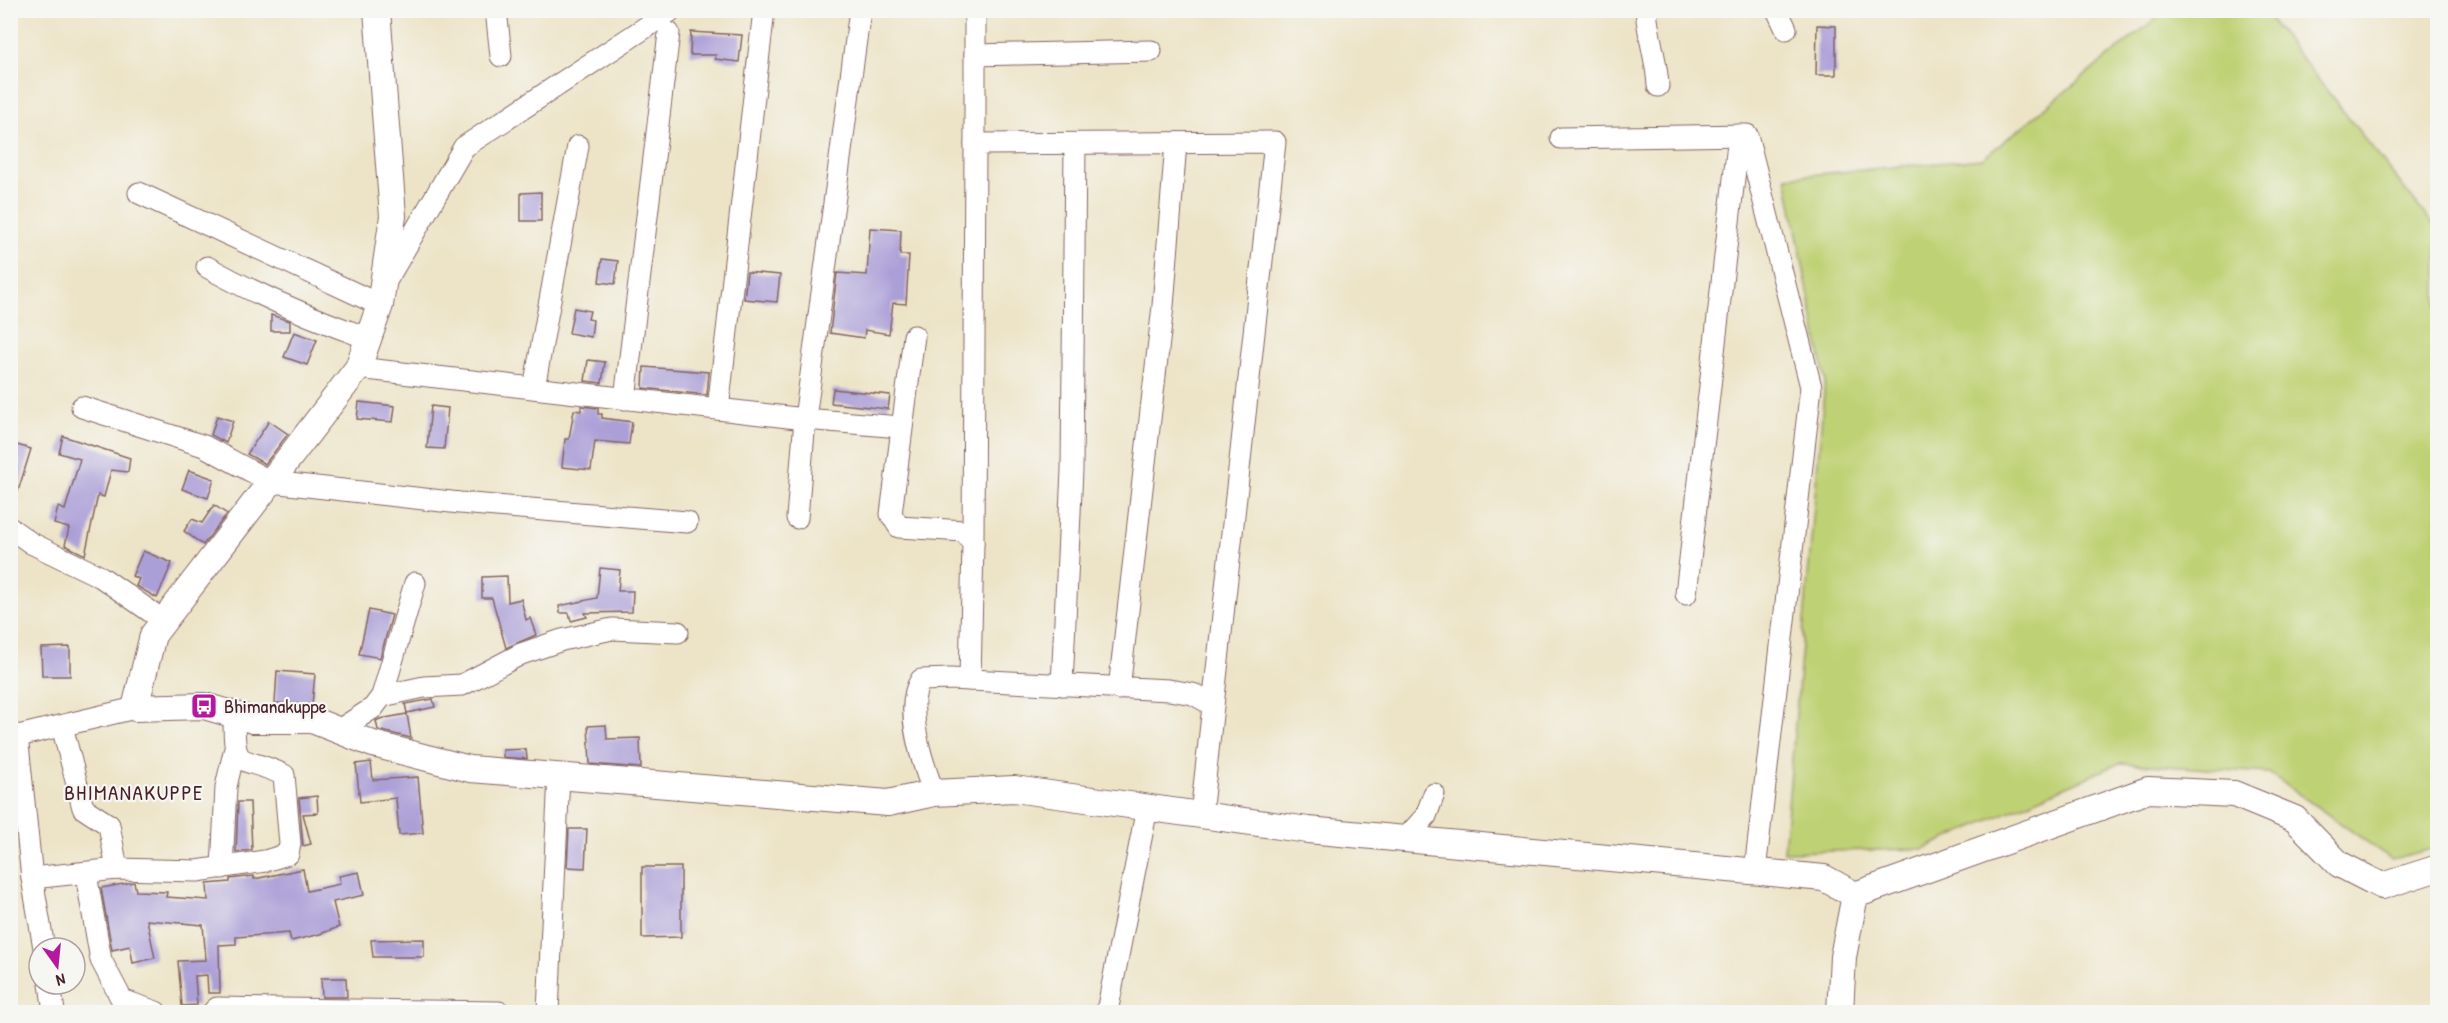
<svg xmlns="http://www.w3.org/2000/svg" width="2448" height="1023" font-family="'Patrick Hand',sans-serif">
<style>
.green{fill:#bfd174;stroke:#847850;stroke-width:1.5}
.building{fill:#ab9fd7}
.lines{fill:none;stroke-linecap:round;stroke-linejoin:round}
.minor-casing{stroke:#836462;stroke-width:23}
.tertiary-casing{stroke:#836462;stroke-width:28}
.minor{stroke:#fff;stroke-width:21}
.tertiary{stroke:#fff;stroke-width:26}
.labels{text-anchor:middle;stroke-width:4.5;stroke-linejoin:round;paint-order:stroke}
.poi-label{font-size:20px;fill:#4a1f2b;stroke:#f6f6f2;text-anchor:start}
.neighbourhood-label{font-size:21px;letter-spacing:1.5px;fill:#4a1f2b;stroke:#f6f6f2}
</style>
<rect width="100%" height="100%" fill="#f6f6f2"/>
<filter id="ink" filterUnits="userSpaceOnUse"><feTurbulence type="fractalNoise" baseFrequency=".0167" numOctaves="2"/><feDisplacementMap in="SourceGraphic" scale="12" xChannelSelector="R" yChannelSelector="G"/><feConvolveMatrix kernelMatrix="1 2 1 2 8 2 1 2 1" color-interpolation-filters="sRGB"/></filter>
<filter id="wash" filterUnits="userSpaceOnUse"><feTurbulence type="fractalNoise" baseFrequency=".008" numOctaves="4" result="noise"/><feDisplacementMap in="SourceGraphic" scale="24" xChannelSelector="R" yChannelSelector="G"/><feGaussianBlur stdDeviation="1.35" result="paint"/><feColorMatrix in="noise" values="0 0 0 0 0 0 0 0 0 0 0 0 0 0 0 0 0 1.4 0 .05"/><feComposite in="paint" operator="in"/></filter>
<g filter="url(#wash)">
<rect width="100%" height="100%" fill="#ede4c7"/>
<path class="green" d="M2165 11H2264L2437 230V848L2391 859 2269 773 2120 763 1923 849 1784 852 1825 380 1786 177 1982 159Z"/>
<g id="blocks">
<g class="building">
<path d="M1817 25 1836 26V75H1816Z"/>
<path d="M691 32 742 35 739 62 715 59 716 55H690Z"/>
<path d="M541 192V221H521V193Z"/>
<path d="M870 228 901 230 900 255H909L906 304 893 303 889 334 865 330 864 338 830 333 837 273 867 275Z"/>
<path d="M602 259 618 261 615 284 599 282Z"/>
<path d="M747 272 780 275 777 302 744 299Z"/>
<path d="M574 308 590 311 588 319 593 320 591 337 569 333Z"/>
<path d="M271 315 290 321V331H271Z"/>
<path d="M294 332 317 340 307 365 284 357Z"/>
<path d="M588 360 605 362 602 383 585 381Z"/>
<path d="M644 367 709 372 707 395 643 388Z"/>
<path d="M833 389 890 395 888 409 831 403Z"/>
<path d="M359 402 395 406 393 422 357 419Z"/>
<path d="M431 406 448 408 444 449 427 448Z"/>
<path d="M581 406 598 408V414H602V418L632 422 629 444 595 441 591 470 562 467 565 439H569L574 410 581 411Z"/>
<path d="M217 416 233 421 226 443 211 435Z"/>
<path d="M269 421 288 434 265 464 247 454Z"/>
<path d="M63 436 130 458 128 472 111 470 104 497 98 495 85 555 65 545 69 528 54 524 58 507 65 510 80 459 59 453Z"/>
<path d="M10 443 31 449 14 504H10Z"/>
<path d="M189 470 214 479 208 498 182 489Z"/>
<path d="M214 505 227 514 203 545 184 531 192 519 202 523Z"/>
<path d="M143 551 172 563 157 598 136 586 139 579 132 576Z"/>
<path d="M600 568 620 570 618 591H633L632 612 585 613 587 617 571 621 569 613H560L559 606 597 598Z"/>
<path d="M507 576 508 602 521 599 526 620 530 618 536 635 506 648 492 598H482V577Z"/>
<path d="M369 610 392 615 380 658 359 654Z"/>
<path d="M70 647V676H42L41 648Z"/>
<path d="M277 671 315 674 312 705 275 703Z"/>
<path d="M433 699 435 707 407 713 405 704Z"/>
<path d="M407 714 411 738 378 730 376 721 380 719Z"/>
<path d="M606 725 607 739 640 738 641 768 590 764 588 726Z"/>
<path d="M526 749 527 759 503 757V750Z"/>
<path d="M371 762 373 780 418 777 423 833 399 835 396 798 360 802 356 764Z"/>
<path d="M317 796 318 813 303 814 311 844 303 846 299 798Z"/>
<path d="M238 802H250L252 850 236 852Z"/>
<path d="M569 829H587L585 868 567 867Z"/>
<path d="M642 867H681V937L642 938Z"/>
<path d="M303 869 307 891 340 884 339 876 359 872 364 895 333 902 339 927 320 934 291 941 289 933 236 937V944L219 945 220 993H208L207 975 195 976 197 1005 182 1006 178 961 206 960 203 925 147 920 155 958 133 963 130 946 112 950 101 888 134 882 136 891 167 892 166 897 208 900 207 884 230 882V879L254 876V879Z"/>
<path d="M424 939V957H373L371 940Z"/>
<path d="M321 978H346L347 997H322Z"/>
</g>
</g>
</g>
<g filter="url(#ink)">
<use href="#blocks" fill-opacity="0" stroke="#836462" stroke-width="1.5"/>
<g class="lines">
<defs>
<g id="minor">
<path d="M496 10 501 56"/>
<path d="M1646 10C1648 37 1657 60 1658 86"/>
<path d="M1777 10 1786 29"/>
<path d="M975 55 1151 51"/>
<path d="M1561 138 1747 135 1811 387 1755 871"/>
<path d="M975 144V10"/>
<path d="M139 193 380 305"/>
<path d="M207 267C259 296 313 319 370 339"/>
<path d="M385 283 464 147 672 10"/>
<path d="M914 336 891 514 899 527 964 531 973 543 970 680"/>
<path d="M358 368 805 419 900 427"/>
<path d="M534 388 578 146"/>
<path d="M625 399 669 33"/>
<path d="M82 407 204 446 271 482 460 503 687 522"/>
<path d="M718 409 764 10"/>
<path d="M797 518 805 419 860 10"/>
<path d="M10 528 31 543 101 577 164 621"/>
<path d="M973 543 975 144 1275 142 1201 815"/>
<path d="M1686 594 1739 135"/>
<path d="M1062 685 1072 470 1075 144"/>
<path d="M1119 689 1163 306 1176 143"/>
<path d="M382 696 415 583"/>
<path d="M62 726 83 808 109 825 117 869"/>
<path d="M339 730 373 708 382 696 424 687 462 685 521 654 562 640 612 629 678 632"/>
<path d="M17 735 32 878 44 948"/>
<path d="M10 738 135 708"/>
<path d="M934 793C923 765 903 706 921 680L950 679 1169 690 1193 694 1213 705"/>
<path d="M1405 839 1426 816 1434 794"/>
<path d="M222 868 226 787 234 752"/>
<path d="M86 874 101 960 122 1000 156 1012"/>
<path d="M32 878 117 869 197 871 265 861 288 854 290 844 284 775C238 753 234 774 234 715"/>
<path d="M50 984 54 1012"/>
<path d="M213 1012 217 1008 499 1012"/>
<path d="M548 1012 559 775"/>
<path d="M1107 1012 1147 808"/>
</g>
<g id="tertiary">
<path d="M377 10 393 216 380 305 358 368 153 635 135 708 204 706 253 720H312L373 744 470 769 888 803 934 793 1014 789 1308 830 1824 878 1855 895"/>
<path d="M1840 1012 1843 957 1855 895 2148 790 2234 794 2295 819 2339 864 2382 886 2438 868"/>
</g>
</defs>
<use href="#minor" class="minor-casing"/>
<use href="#tertiary" class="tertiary-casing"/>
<use href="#minor" class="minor"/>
<use href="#tertiary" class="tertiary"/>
</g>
</g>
<defs>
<symbol id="bus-square" viewBox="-11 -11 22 22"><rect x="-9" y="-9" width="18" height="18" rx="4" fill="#b5179e" stroke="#f6f6f2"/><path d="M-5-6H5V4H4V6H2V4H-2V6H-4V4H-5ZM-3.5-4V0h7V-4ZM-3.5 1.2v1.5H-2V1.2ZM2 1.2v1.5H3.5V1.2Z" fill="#fff"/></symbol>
</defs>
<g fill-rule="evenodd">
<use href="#bus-square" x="189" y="691" width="30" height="30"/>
</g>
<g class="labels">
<g class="poi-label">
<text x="224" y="713">Bhimanakuppe</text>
</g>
<g class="neighbourhood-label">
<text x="134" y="800">BHIMANAKUPPE</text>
</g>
</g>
<rect width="2448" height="1023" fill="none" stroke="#f6f6f2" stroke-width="36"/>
<g transform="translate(57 966) rotate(165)"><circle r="28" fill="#f6f6f2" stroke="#b1a0a2" stroke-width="1.5"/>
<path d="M0-4.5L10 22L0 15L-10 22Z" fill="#b5179e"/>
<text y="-9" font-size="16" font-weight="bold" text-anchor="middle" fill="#4a1f2b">N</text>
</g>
</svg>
